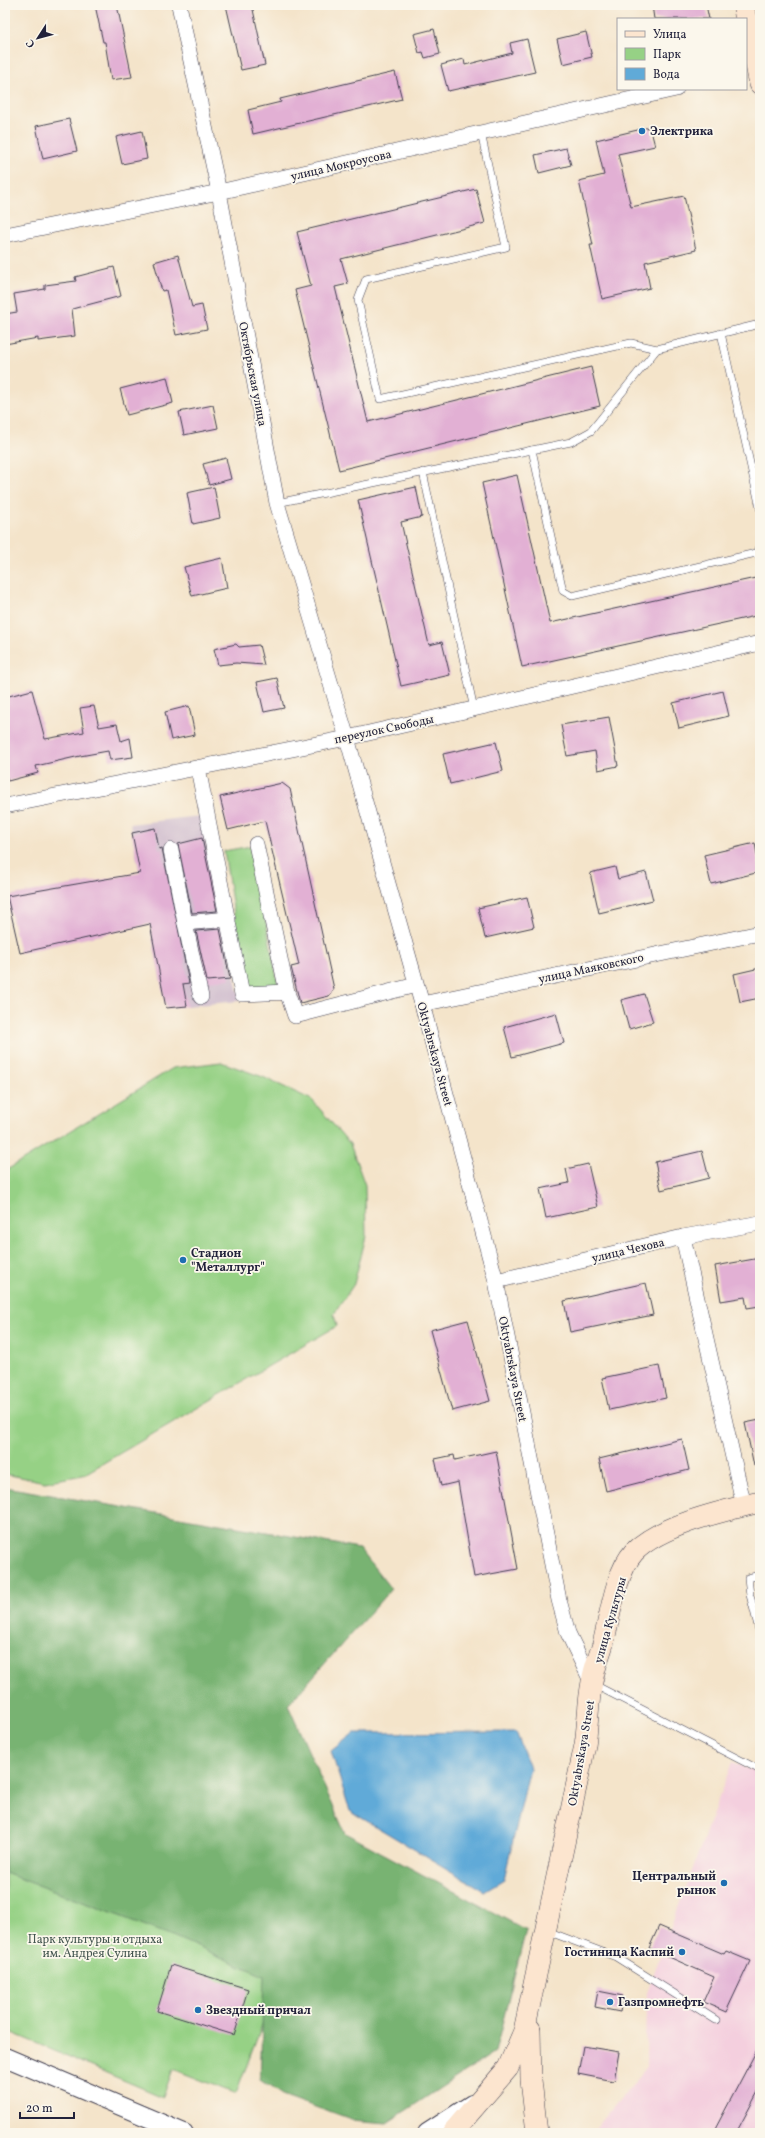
<svg xmlns="http://www.w3.org/2000/svg" width="765" height="2138" font-family="Vollkorn,serif">
<style>
.built{fill:#f4cfde}
.industrial{fill:#d0bdce}
.green{fill:#96d185;stroke:#5c7a60}
.forest{fill:#78b372;stroke:#4d6a56}
.water{fill:#60aad8;stroke:#41668a}
.building{fill:#e2b0d4}
.lines{fill:none;stroke-linecap:round;stroke-linejoin:round}
.service-casing{stroke:#423f50;stroke-width:8}
.minor-casing{stroke:#423f50;stroke-width:16}
.tertiary-casing{stroke:#423f50;stroke-width:20}
.secondary-casing{stroke:#423f50;stroke-width:22}
.service{stroke:#fff;stroke-width:7}
.minor{stroke:#fff;stroke-width:15}
.tertiary{stroke:#fff;stroke-width:18}
.secondary{stroke:#fce5cf;stroke-width:21}
.poi-dot{fill:#1f6fb2;stroke:#fbf7ec;stroke-width:1.5}
.labels{text-anchor:middle;stroke-width:3.5;stroke-linejoin:round;paint-order:stroke}
.poi-label{font-size:12px;font-weight:bold;fill:#22223b;stroke:#fbf7ec;text-anchor:start}
.street-label{font-size:12px;fill:#22223b;stroke:#fbf7ec}
.park-label{font-size:12px;fill:#455751;stroke:#fbf7ec}
</style>
<rect width="100%" height="100%" fill="#fbf7ec"/>
<filter id="ink" filterUnits="userSpaceOnUse"><feTurbulence type="fractalNoise" baseFrequency=".025" numOctaves="2"/><feDisplacementMap in="SourceGraphic" scale="8" xChannelSelector="R" yChannelSelector="G"/><feConvolveMatrix kernelMatrix="1 2 1 2 8 2 1 2 1" color-interpolation-filters="sRGB"/></filter>
<filter id="wash" filterUnits="userSpaceOnUse"><feTurbulence type="fractalNoise" baseFrequency=".012" numOctaves="4" result="noise"/><feDisplacementMap in="SourceGraphic" scale="16" xChannelSelector="R" yChannelSelector="G"/><feGaussianBlur stdDeviation="0.9" result="paint"/><feColorMatrix in="noise" values="0 0 0 0 0 0 0 0 0 0 0 0 0 0 0 0 0 1.4 0 .05"/><feComposite in="paint" operator="in"/></filter>
<g filter="url(#wash)">
<rect width="100%" height="100%" fill="#f4e4ca"/>
<path class="built" d="M732 1762 760 1773V2133H592L646 2068 647 1992Z"/>
<path class="industrial" d="M200 816 240 1001 166 1008 130 824Z"/>
<g class="green">
<path d="M251 846 279 988 246 990 224 851Z"/>
<path d="M221 1062 263 1077 312 1100 350 1144 365 1185 366 1236 354 1284 334 1314 337 1326 83 1475 45 1482 5 1474V1171L173 1068Z"/>
<path d="M5 1801 291 1948 236 2094 173 2069 163 2097 5 2030Z"/>
</g>
<path class="forest" d="M5 1487 359 1548 391 1589 288 1705 345 1833 526 1930 495 2052 387 2123 351 2120 282 2095 260 2080 264 1976 170 1935 5 1873Z"/>
<path class="water" d="M516 1732 530 1768 504 1879 484 1891 350 1811 331 1751 354 1733Z"/>
<g id="blocks">
<g class="building">
<path d="M95 5H117L132 77 111 80 105 42H103Z"/>
<path d="M226 5H252L265 65 241 70Z"/>
<path d="M652 5H706L709 19H654Z"/>
<path d="M434 29 440 54 425 58 423 52 419 53 414 34Z"/>
<path d="M586 32 592 57 563 64 557 39Z"/>
<path d="M527 39 535 72 448 91 441 65 464 59 465 65 512 53 510 43Z"/>
<path d="M395 72 402 99 253 134 248 110 281 102 280 99Z"/>
<path d="M69 119 77 151 43 159 36 126Z"/>
<path d="M650 127 655 146 618 154 631 207 684 196 696 250 645 262 650 288 602 299 590 245H593L579 181 604 175 596 140Z"/>
<path d="M142 131 147 159 122 164 116 137Z"/>
<path d="M566 148 571 165 539 173 535 155Z"/>
<path d="M476 189 485 223 341 259 348 284 335 287 368 422 591 367 600 406 339 470 295 290 311 286 297 232Z"/>
<path d="M178 255 192 307 202 305 207 329 176 335 166 290 162 291 154 262Z"/>
<path d="M114 267 121 296 72 309 75 336 38 341V338L5 344V314L17 312 14 294 45 289V285L76 281 75 277Z"/>
<path d="M167 377 173 403 127 415 120 389Z"/>
<path d="M213 405 218 428 184 435 179 412Z"/>
<path d="M226 458 231 479 209 485 203 464Z"/>
<path d="M517 475 550 623 760 577V615L522 667 482 483Z"/>
<path d="M214 487 220 518 193 524 187 493Z"/>
<path d="M416 487 422 517 401 522 429 645 442 642 450 675 401 686 358 500Z"/>
<path d="M222 558 227 588 192 596 184 567Z"/>
<path d="M236 644 239 647 259 645 264 665 236 663 218 665 214 649Z"/>
<path d="M277 678 284 708 264 712 257 682Z"/>
<path d="M32 690 45 739 84 732 80 708 94 706 99 727 117 724 121 741 130 738 133 757 110 760 108 751 80 756 36 766 38 773 8 781 5 772V697Z"/>
<path d="M723 691 729 716 679 728 673 703Z"/>
<path d="M189 706 195 735 171 740 165 712Z"/>
<path d="M609 717 618 766 598 770 595 751 567 756 561 725Z"/>
<path d="M496 742 503 771 450 784 443 754Z"/>
<path d="M282 783 290 789 334 989 329 996 300 1003 291 967 299 965 265 821 228 830 220 797Z"/>
<path d="M155 828 159 849 162 848 189 983 183 984 187 1006 166 1008 150 924 20 953 7 896 140 873 132 833Z"/>
<path d="M202 838 217 911 192 913 178 844Z"/>
<path d="M755 843 760 872 711 884 704 855Z"/>
<path d="M615 867 618 879 646 872 653 900 599 913 590 873Z"/>
<path d="M527 897 534 927 485 938 478 908Z"/>
<path d="M220 929 230 979 207 981 196 931Z"/>
<path d="M760 968V998L740 1002 734 974Z"/>
<path d="M644 994 653 1022 629 1029 621 1000Z"/>
<path d="M556 1013 564 1043 512 1057 504 1027Z"/>
<path d="M702 1151 709 1178 661 1190 655 1162Z"/>
<path d="M588 1164 598 1207 546 1218 540 1189 569 1183 566 1169Z"/>
<path d="M760 1258V1306L747 1308 745 1297 721 1301 715 1266Z"/>
<path d="M646 1283 653 1315 570 1332 564 1301Z"/>
<path d="M468 1320 490 1401 452 1411 430 1330Z"/>
<path d="M659 1366 666 1398 609 1410 602 1378Z"/>
<path d="M760 1420V1465L754 1466 745 1423Z"/>
<path d="M682 1439 689 1470 606 1491 599 1459Z"/>
<path d="M496 1451 518 1569 474 1577 458 1482 441 1486 435 1459 454 1455 455 1460Z"/>
<path d="M659 1926 724 1954 726 1951 750 1961 726 2012 703 2002 714 1977 649 1948Z"/>
<path d="M171 1965 248 1989 234 2035 157 2011Z"/>
<path d="M598 1991 623 1996 620 2012 595 2007Z"/>
<path d="M760 2044V2088L736 2133H713Z"/>
<path d="M583 2046 619 2052 614 2081 578 2074Z"/>
</g>
</g>
</g>
<g filter="url(#ink)">
<use href="#blocks" fill-opacity="0" stroke="#423f50" stroke-width="1"/>
<g class="lines">
<defs>
<g id="service">
<path d="M481 133 506 247 366 279 358 300 380 399 631 343 657 349"/>
<path d="M760 324 657 349 591 431 571 442 532 450 563 591 572 596 756 553 760 545"/>
<path d="M721 333 760 508"/>
<path d="M423 472 474 709"/>
<path d="M277 503 532 450"/>
<path d="M760 1575 748 1578 750 1595 760 1634"/>
<path d="M593 1684 760 1770"/>
<path d="M547 1931 616 1957 716 2020"/>
</g>
<g id="minor">
<path d="M179 5 219 192 277 503 347 738 422 1004 496 1281 559 1600 568 1633 592 1683"/>
<path d="M5 235 219 192 676 89"/>
<path d="M198 768 242 994 287 992 295 1016 416 985"/>
<path d="M5 806 347 738 760 643"/>
<path d="M256 844 287 992"/>
<path d="M171 850 185 923 228 919"/>
<path d="M185 923 201 997"/>
<path d="M422 1004 760 933"/>
<path d="M683 1237 744 1506"/>
<path d="M496 1281 683 1237 760 1223"/>
</g>
<g id="tertiary">
<path d="M5 2057 184 2133"/>
<path d="M427 2133 472 2104"/>
</g>
<g id="secondary">
<path d="M743 5 760 84"/>
<path d="M530 2029 531 2080 537 2133"/>
<path d="M452 2133 508 2068 524 2031 585 1745C588 1725 588 1701 592 1682 594 1669 599 1657 603 1644 610 1617 615 1573 634 1552 660 1525 723 1511 760 1502"/>
</g>
</defs>
<use href="#service" class="service-casing"/>
<use href="#minor" class="minor-casing"/>
<use href="#tertiary" class="tertiary-casing"/>
<use href="#secondary" class="secondary-casing"/>
<use href="#service" class="service"/>
<use href="#minor" class="minor"/>
<use href="#tertiary" class="tertiary"/>
<use href="#secondary" class="secondary"/>
</g>
</g>
<g class="poi-dot">
<circle cx="642" cy="131" r="4"/>
<circle cx="183" cy="1260" r="4"/>
<circle cx="724" cy="1883" r="4"/>
<circle cx="682" cy="1952" r="4"/>
<circle cx="610" cy="2002" r="4"/>
<circle cx="198" cy="2010" r="4"/>
</g>
<g class="labels">
<g class="poi-label">
<text x="650" y="135">Электрика</text>
<text x="191" y="1257">Стадион<tspan x="191" dy="14">"Металлург"</tspan></text>
<text x="716" y="1880" text-anchor="end">Центральный<tspan x="716" dy="14">рынок</tspan></text>
<text x="674" y="1956" text-anchor="end">Гостиница Каспий</text>
<text x="618" y="2006">Газпромнефть</text>
<text x="206" y="2014">Звездный причал</text>
</g>
<g class="street-label">
<text transform="translate(341 165) rotate(-13)" y="4">улица Мокроусова</text>
<text transform="translate(253 374) rotate(79)" y="4">Октябрьская улица</text>
<text transform="translate(384 729) rotate(-12)" y="4">переулок Свободы</text>
<text transform="translate(591 968) rotate(-12)" y="4">улица Маяковского</text>
<text transform="translate(435 1054) rotate(75)" y="4">Oktyabrskaya Street</text>
<text transform="translate(628 1250) rotate(-13)" y="4">улица Чехова</text>
<text transform="translate(513 1369) rotate(79)" y="4">Oktyabrskaya Street</text>
<text transform="translate(610 1620) rotate(-74)" y="4">улица Культуры</text>
<text transform="translate(581 1753) rotate(-80)" y="4">Oktyabrskaya Street</text>
</g>
<g class="park-label">
<text x="95" y="1943">Парк культуры и отдыха<tspan x="95" dy="14">им. Андрея Сулина</tspan></text>
</g>
</g>
<rect width="765" height="2138" fill="none" stroke="#fbf7ec" stroke-width="20"/>
<rect x="617" y="18" width="130" height="72" fill="#fbf7ec" stroke="#a4a2a5"/>
<rect x="625" y="31" width="20" height="6" fill="#fce5cf" stroke="#a4a2a5"/>
<text x="653" y="38" font-size="12" fill="#22223b">Улица</text>
<rect x="625" y="48" width="20" height="12" fill="#96d185" stroke="#a4a2a5"/>
<text x="653" y="58" font-size="12" fill="#22223b">Парк</text>
<rect x="625" y="68" width="20" height="12" fill="#60aad8" stroke="#a4a2a5"/>
<text x="653" y="78" font-size="12" fill="#22223b">Вода</text>
<g transform="translate(38 38) rotate(234)" stroke="#fbf7ec" stroke-width="3" paint-order="stroke">
<path d="M0-3L7 15L0 10L-7 15Z" fill="#22223b"/>
<text y="-6" font-size="11" font-weight="bold" text-anchor="middle" fill="#22223b">С</text>
</g>
<path d="M20 2112v6h54v-6" fill="none" stroke="#22223b" stroke-width="2"/>
<text x="26" y="2112" font-size="12" fill="#22223b" stroke="#fbf7ec" stroke-width="3" paint-order="stroke">20 m</text>
</svg>
